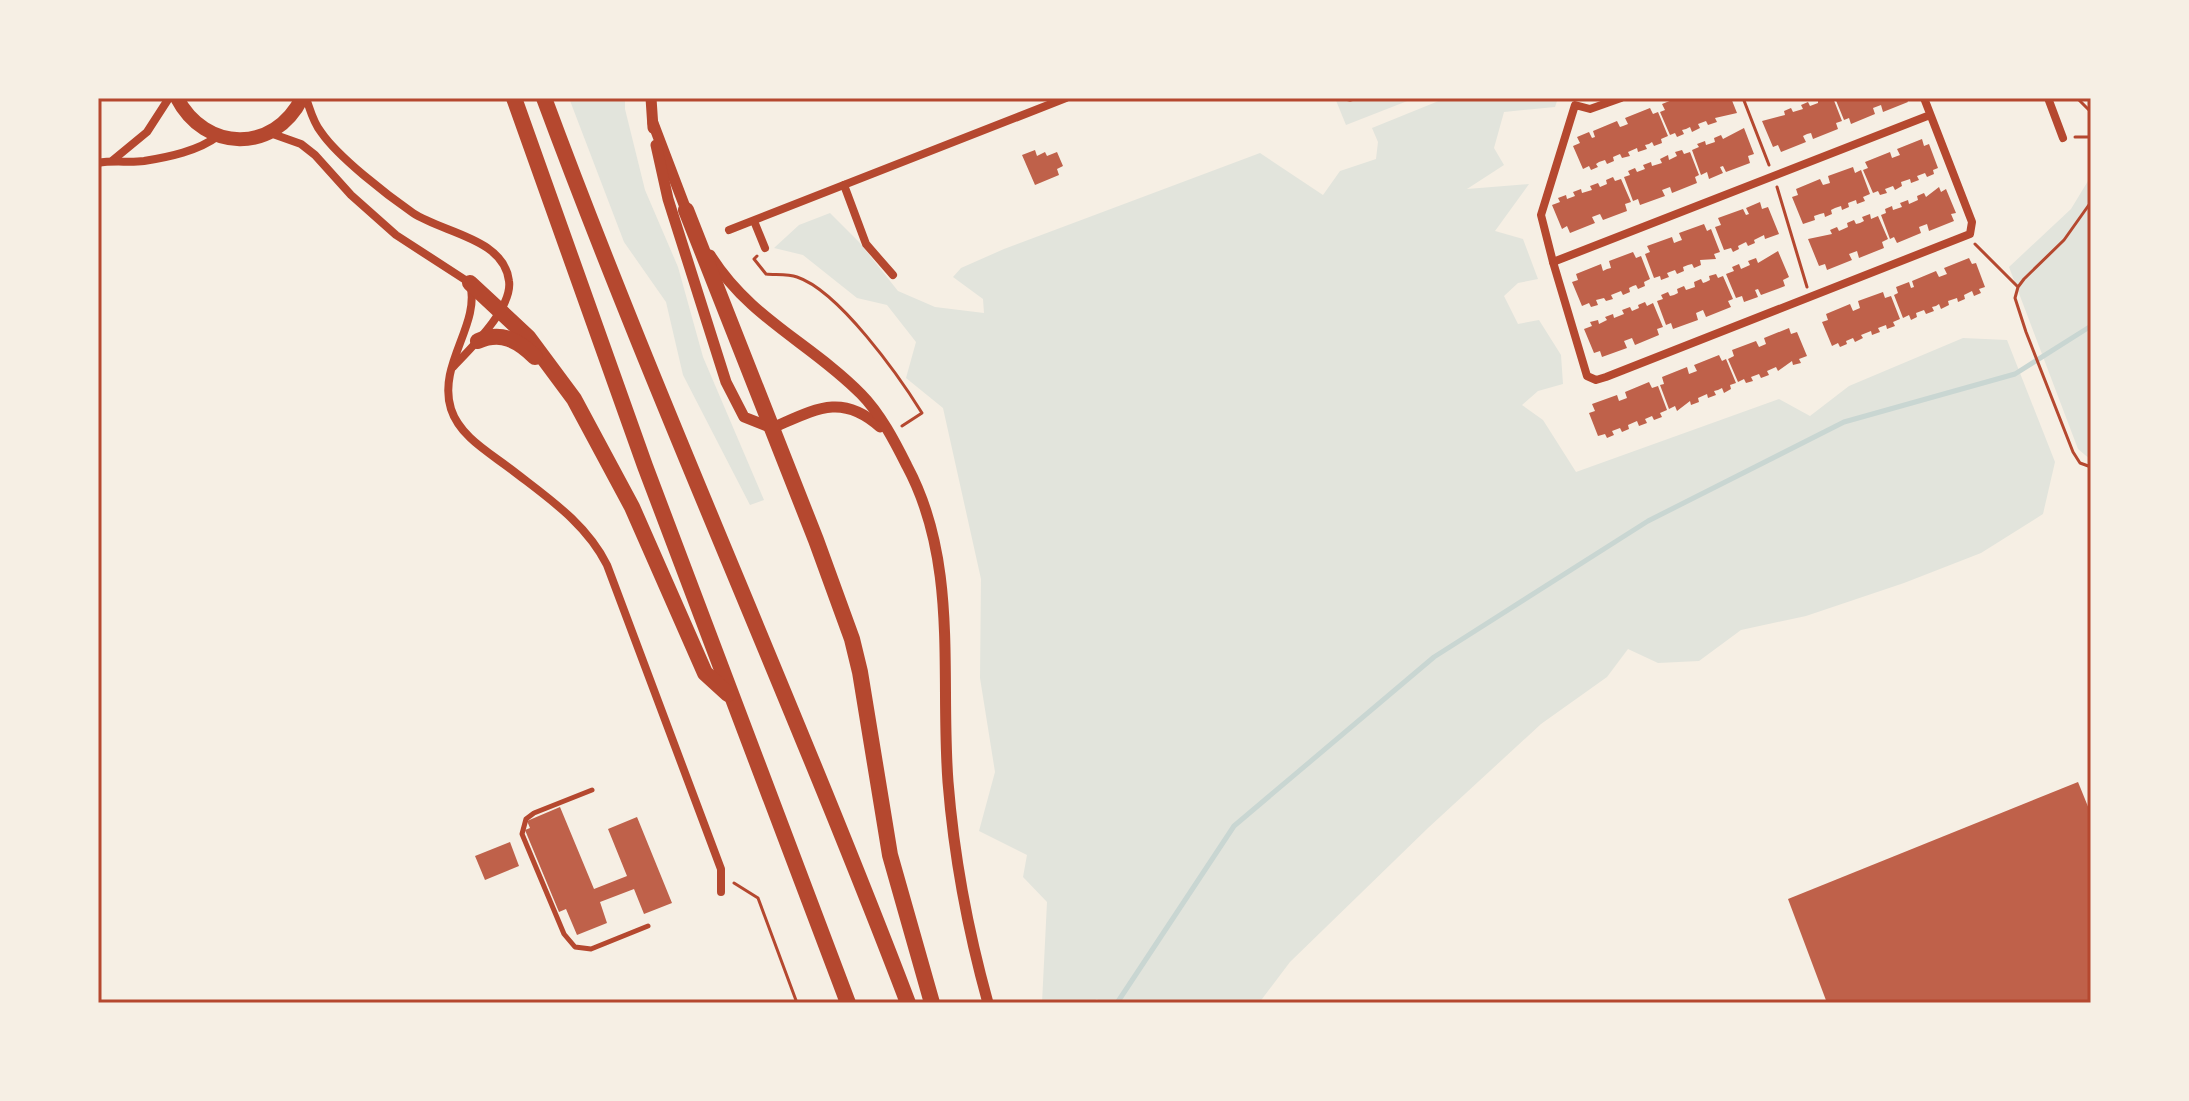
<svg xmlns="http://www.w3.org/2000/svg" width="2189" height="1101" font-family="'Golos Text',sans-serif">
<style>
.green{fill:#e2e4dc}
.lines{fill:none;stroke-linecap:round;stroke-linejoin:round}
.stream{stroke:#c9d6d2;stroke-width:5}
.building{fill:#bf614a}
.path{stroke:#b5482f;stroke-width:3}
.service{stroke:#b5482f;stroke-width:5}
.minor{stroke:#b5482f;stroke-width:8}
.tertiary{stroke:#b5482f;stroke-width:11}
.primary{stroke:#b5482f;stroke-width:14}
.motorway{stroke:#b5482f;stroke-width:16}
.neatline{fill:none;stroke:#b5482f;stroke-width:3}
</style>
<rect width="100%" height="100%" fill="#f6efe4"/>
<g class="green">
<path d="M569 98H625V109L645 190 678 267 703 357 764 500 750 505 683 375 666 302 624 242Z"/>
<path d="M1335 98H1415L1346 125Z"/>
<path d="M1446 98H1558L1555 107 1504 112 1494 148 1504 165 1467 189 1529 184 1495 231 1523 239 1538 279 1518 283 1504 296 1518 324 1539 320 1561 355 1563 384 1538 391 1522 405 1543 420 1576 472 1779 399 1810 416 1849 386 1963 338 2007 340 2055 462 2043 514 1981 553 1904 583 1806 616 1741 630 1699 661 1658 663 1628 649 1607 677 1541 724 1428 828 1290 962 1259 1003H1101L1097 999 1091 1003H1042L1047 902 1023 877 1027 855 979 831 995 772 980 678 981 579 943 408 906 378 916 342 887 305 857 298 803 255 774 248 799 225 830 213 859 242 898 291 935 307 984 313 983 299 953 277 961 268 1004 249 1260 153 1323 195 1340 171 1376 159 1378 142 1372 128Z"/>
<path d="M2091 176V460L2078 449 2009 267 2071 209Z"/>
</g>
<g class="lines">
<path class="stream" d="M1117 1003 1234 826 1434 657 1648 521 1844 422 2015 374 2091 326"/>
</g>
<g class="building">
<path d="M1677 98H1689V100L1696 98H1731L1737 113 1715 118 1717 122 1708 125 1706 121 1698 124 1700 128 1692 132 1690 127 1686 129 1682 130 1684 134 1677 137 1675 133 1670 135 1660 112 1665 110 1662 104Z"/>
<path d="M1818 98H1833L1842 121 1836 123 1838 129 1813 139 1811 133 1807 134 1803 136 1806 142 1781 152 1778 145 1773 147 1762 121 1785 115 1784 111 1791 108 1793 112 1803 109 1801 105 1808 102 1810 106 1818 103Z"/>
<path d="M1835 98H1906L1908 102 1883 112 1881 105 1873 108 1875 114 1851 124 1849 118 1844 120Z"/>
<path d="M1650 108 1653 114 1658 112 1668 136 1661 139 1662 143 1654 146 1652 142 1649 144 1645 145 1647 149 1638 152 1637 148 1628 152 1630 156 1622 158 1620 154 1613 157 1614 161 1607 164 1605 160 1599 162 1596 164 1598 167 1591 170 1589 166 1583 169 1573 146 1580 143 1577 137 1589 132 1592 138 1595 137 1593 131 1617 121 1620 127 1623 126 1628 124 1625 118Z"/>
<path d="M1744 128 1754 154 1748 156 1750 163 1726 172 1723 166 1720 167 1723 173 1709 179 1707 172 1701 175 1692 150 1699 147 1697 144 1705 141 1706 145 1715 142 1714 138 1721 135 1723 139Z"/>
<path d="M1922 139 1924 146 1929 144 1938 168 1933 170 1934 174 1927 177 1925 173 1917 176 1919 180 1911 183 1910 179 1901 182 1902 186 1895 190 1893 186 1885 189 1887 193 1880 195 1878 191 1873 193 1863 170 1868 168 1865 162 1890 152 1892 158 1900 155 1897 149Z"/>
<path d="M1035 150 1037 156 1045 152 1047 156 1057 152 1063 166 1057 169 1059 175 1035 185 1022 155Z"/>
<path d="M1682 150 1684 154 1690 152 1699 175 1695 177 1697 183 1672 193 1670 187 1662 190 1665 196 1640 205 1638 199 1633 201 1624 177 1630 175 1628 171 1635 168 1637 172 1645 169 1643 165 1651 162 1652 166 1662 163 1660 159 1668 155 1669 160 1677 156 1675 152Z"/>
<path d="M1853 167 1855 173 1861 170 1870 194 1863 197 1865 201 1857 204 1856 200 1848 203 1849 207 1842 210 1841 206 1835 208 1831 210 1832 214 1825 217 1824 213 1820 214 1814 216 1815 220 1803 224 1792 197 1798 195 1796 189 1820 179 1823 185 1830 183 1828 176Z"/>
<path d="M1613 177 1615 181 1621 179 1631 202 1625 204 1627 211 1603 220 1600 214 1592 217 1595 223 1570 233 1567 226 1562 229 1552 205 1560 202 1558 198 1566 195 1567 199 1575 196 1573 192 1581 189 1582 193 1592 190 1590 186 1598 183 1600 187 1607 184 1606 180Z"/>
<path d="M1939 187 1941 192 1946 189 1956 213 1951 214 1954 221 1929 231 1927 224 1919 227 1921 233 1897 243 1894 237 1890 239 1881 215 1886 213 1885 209 1892 206 1893 210 1902 207 1900 203 1908 200 1909 204 1918 200 1917 196 1924 193 1926 197Z"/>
<path d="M1760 202 1762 209 1768 207 1779 234 1765 239 1764 235 1754 240 1755 243 1748 246 1746 242 1738 246 1739 249 1733 252 1731 248 1724 250 1715 227 1721 225 1718 218 1743 209 1746 215 1749 214 1746 208Z"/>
<path d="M1870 214 1871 219 1878 216 1888 239 1882 242 1884 248 1859 258 1857 251 1849 254 1852 260 1827 270 1825 264 1819 266 1808 239 1832 234 1830 230 1837 227 1839 231 1848 227 1847 223 1854 220 1856 224 1860 223 1864 221 1862 217Z"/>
<path d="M1704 224 1707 231 1711 229 1720 252 1714 254 1716 259 1700 260 1701 265 1694 268 1692 264 1688 265 1683 267 1684 271 1677 274 1675 270 1667 273 1669 277 1661 280 1660 276 1654 278 1645 254 1650 252 1647 246 1672 237 1674 243 1679 241 1682 240 1679 233Z"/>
<path d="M1778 251 1789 277 1783 280 1785 286 1761 295 1758 289 1755 290 1758 297 1744 302 1742 296 1736 298 1726 274 1734 271 1732 267 1739 264 1741 269 1750 265 1748 261 1756 258 1758 263Z"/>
<path d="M1633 252 1636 258 1641 256 1650 279 1644 282 1645 286 1638 289 1636 285 1633 286 1629 288 1630 292 1623 295 1621 291 1611 295 1613 299 1606 301 1604 298 1596 300 1598 305 1591 307 1589 303 1582 306 1572 282 1578 280 1576 274 1601 264 1603 271 1607 269 1611 268 1609 261Z"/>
<path d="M1969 258 1972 264 1976 263 1985 287 1979 289 1981 293 1974 296 1972 291 1964 295 1965 299 1958 302 1957 298 1948 301 1949 305 1941 309 1939 304 1936 306 1932 307 1934 311 1926 314 1924 310 1916 313 1917 317 1911 320 1909 315 1903 318 1894 295 1898 293 1896 287 1909 282 1911 288 1914 287 1912 281 1936 271 1939 277 1947 274 1944 268Z"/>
<path d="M1716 274 1718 278 1723 276 1733 299 1728 301 1731 307 1706 317 1703 310 1696 313 1698 320 1673 329 1671 323 1666 325 1657 301 1663 299 1661 295 1668 292 1670 296 1674 295 1678 293 1677 289 1684 286 1686 290 1695 287 1694 282 1701 279 1703 283 1706 282 1710 280 1709 276Z"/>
<path d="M1883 292 1885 298 1891 296 1900 319 1893 322 1895 326 1887 329 1886 325 1878 328 1880 332 1872 335 1871 331 1861 335 1863 338 1855 342 1853 338 1846 341 1847 344 1840 347 1838 343 1832 346 1822 322 1828 320 1826 314 1850 304 1853 311 1860 308 1858 301Z"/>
<path d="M1645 302 1647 306 1653 303 1663 327 1657 329 1659 335 1635 345 1632 338 1624 341 1627 348 1602 357 1600 351 1594 353 1584 329 1592 326 1590 322 1598 320 1599 324 1607 320 1605 317 1613 314 1614 318 1624 314 1622 310 1630 307 1632 311 1639 308 1638 305Z"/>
<path d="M1789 328 1791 334 1797 332 1807 356 1799 359 1801 363 1793 365 1792 361 1778 371 1776 367 1767 371 1769 375 1761 378 1759 374 1751 377 1753 381 1746 383 1744 379 1738 382 1728 359 1734 356 1732 350 1756 341 1759 347 1766 344 1764 338Z"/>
<path d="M1719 355 1722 361 1726 359 1736 383 1730 385 1731 389 1724 393 1722 388 1718 390 1714 391 1716 395 1708 398 1707 394 1698 398 1699 402 1691 405 1690 401 1677 411 1675 406 1669 409 1660 385 1664 384 1662 377 1687 367 1689 374 1697 371 1694 365Z"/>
<path d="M1649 382 1652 388 1658 386 1667 410 1660 413 1662 417 1654 420 1652 416 1645 419 1647 423 1639 426 1637 421 1628 425 1629 429 1622 432 1620 428 1612 431 1614 435 1607 438 1605 434 1598 436 1589 413 1595 411 1592 404 1617 395 1619 401 1627 398 1625 392Z"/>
<path d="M2078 782 2091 814V1003H1827L1788 899Z"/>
<path d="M560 807 594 889 627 876 608 829 637 817 672 903 644 914 634 889 600 902 607 923 577 935 566 909 559 912 525 830 530 828 527 821Z"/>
<path d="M510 842 519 866 485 880 475 856Z"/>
</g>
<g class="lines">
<g class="path">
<path d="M1339 98 1350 100 1360 98"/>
<path d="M1743 98 1769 165"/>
<path d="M2077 98 2091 112"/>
<path d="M2075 137H2091"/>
<path d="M1777 187 1807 287"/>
<path d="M2091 202 2064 240 2024 279 2018 287 2015 298 2026 332 2073 452 2080 463 2091 467"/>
<path d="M1975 244 2017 286"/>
<path d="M757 256 754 259 766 274C775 275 788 274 797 277 839 291 899 376 922 413L902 426"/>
<path d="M734 883 758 898 797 1003"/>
</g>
<path class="service" d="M592 790 534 813 526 819 522 834 564 934 575 947 591 949 648 926"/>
<g class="minor">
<path d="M306 98C310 109 313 122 321 132 338 157 387 195 413 213 443 233 504 238 509 281 513 308 470 349 453 367"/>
<path d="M1924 98 1972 222 1970 234 1606 377 1596 380 1587 376 1553 262 1930 115"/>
<path d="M2048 98 2063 138"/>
<path d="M270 133 301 144 315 155 351 195 396 235 470 283C481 325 437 364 451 409 460 437 490 453 512 470 548 498 586 523 607 565L721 869V892"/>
<path d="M113 160 147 132 169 98"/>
<path d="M98 163C114 160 129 163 144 161 169 157 198 151 218 136"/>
<path d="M844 185 866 244 893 275"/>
<path d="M754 221 765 248"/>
<path d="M729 230 1066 98"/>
<path d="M1553 262 1541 215 1575 105 1590 109 1621 98"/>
</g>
<g class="tertiary">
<path d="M651 98 653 128"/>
<path d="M653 123 688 215"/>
<path d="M656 145 668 199 726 382 744 417 772 428C814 410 841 392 880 427"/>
<path d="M710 255C750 319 811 343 861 394 880 413 895 442 907 466 959 563 940 675 948 782 954 857 968 931 988 1003"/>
</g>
<path class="primary" d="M177 98C205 152 274 154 302 98"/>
<g class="motorway">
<path d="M514 98 645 466 848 1003"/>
<path d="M544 98C657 403 792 699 908 1003"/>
<path d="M686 210 816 540 852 639 860 672 890 855 932 1003"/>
<path d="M470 283 528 337 574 399 632 507 705 673 728 694"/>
<path d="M478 341C501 331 518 340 535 357"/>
</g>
</g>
<rect width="2189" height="1101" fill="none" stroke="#f6efe4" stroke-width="200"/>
<rect x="100" y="100" width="1989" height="901" class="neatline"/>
</svg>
